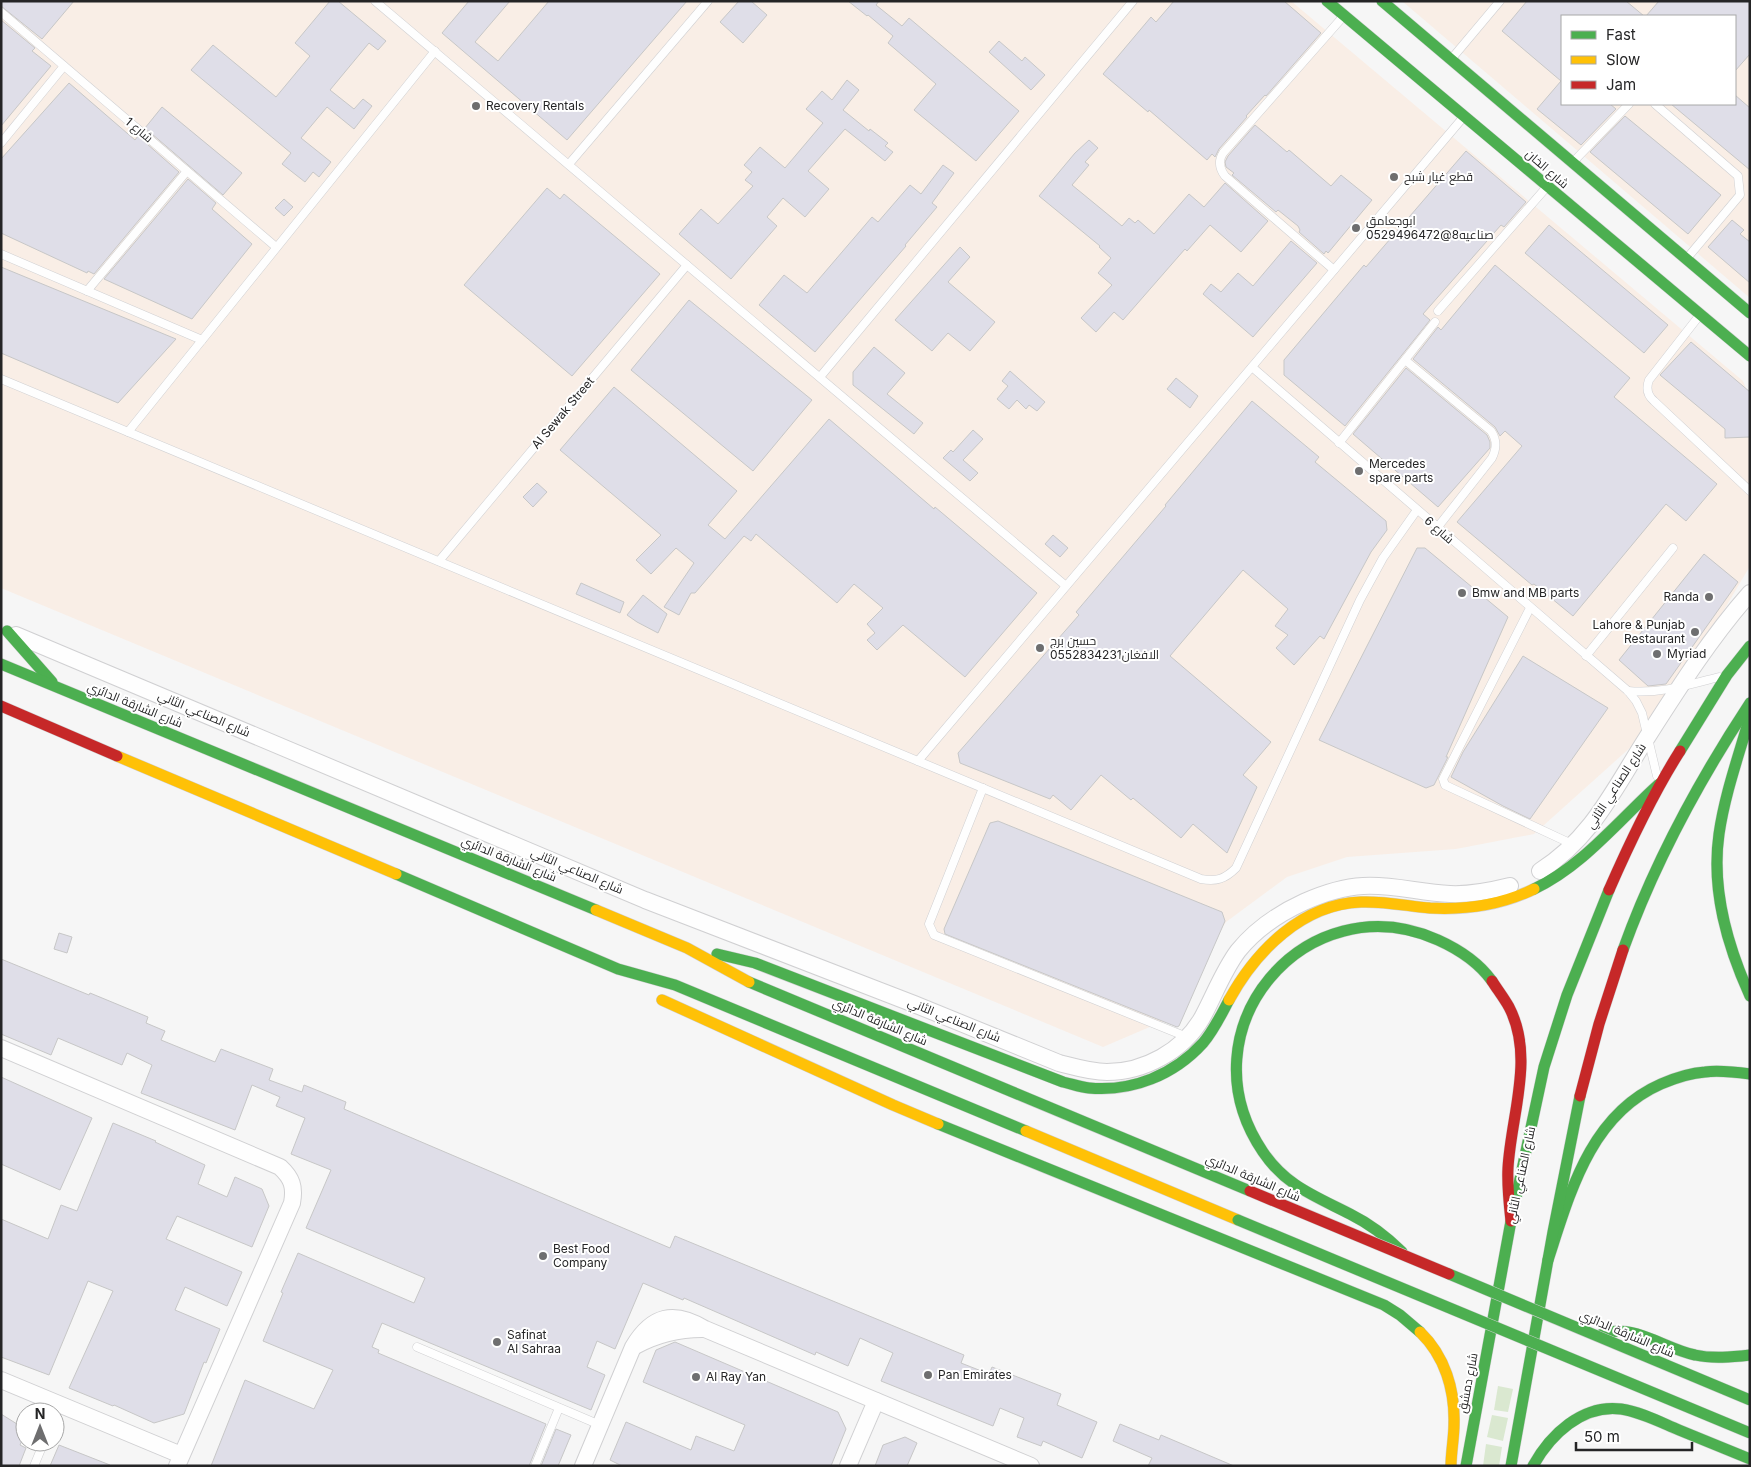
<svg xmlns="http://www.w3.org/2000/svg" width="1751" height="1467" font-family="Inter,Cairo,sans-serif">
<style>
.industrial{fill:#f9eee6;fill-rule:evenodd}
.green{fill:#dae8d0}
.building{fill:#dfdee8;stroke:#c7c7c7}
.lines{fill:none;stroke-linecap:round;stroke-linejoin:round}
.lane-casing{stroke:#d0d0d2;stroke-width:9}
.street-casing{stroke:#d0d0d2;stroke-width:18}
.fast-casing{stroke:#d0d0d2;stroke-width:12}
.slow-casing{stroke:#d0d0d2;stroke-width:12}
.jam-casing{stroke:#d0d0d2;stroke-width:12}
.lane{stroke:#fefefe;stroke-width:8}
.street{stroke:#fefefe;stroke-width:16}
.fast{stroke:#4caf50;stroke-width:11}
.slow{stroke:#ffc107;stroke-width:11}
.jam{stroke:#c62828;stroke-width:11}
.fast-bridge-casing{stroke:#d0d0d2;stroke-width:12;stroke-linecap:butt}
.jam-bridge-casing{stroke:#d0d0d2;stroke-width:12;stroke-linecap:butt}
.fast-bridge{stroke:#4caf50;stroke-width:11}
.jam-bridge{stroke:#c62828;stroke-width:11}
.poi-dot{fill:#6e6e6f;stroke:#fff;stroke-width:2}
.labels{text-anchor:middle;stroke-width:4;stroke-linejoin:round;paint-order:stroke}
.poi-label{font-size:12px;fill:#252526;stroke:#fff;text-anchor:start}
.street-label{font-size:12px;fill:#252526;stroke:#fff}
</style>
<rect width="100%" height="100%" fill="#f6f6f6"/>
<g class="industrial">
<path d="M1 1H1291L1743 381 1750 398V566L1702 647 1632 746 1534 834 1456 849 1347 857 1287 877 1226 922 1166 1020 1103 1047 1 588Z"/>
<path d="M1402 1H1750V298ZM1562 16H1735V104H1562Z"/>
</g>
<g class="green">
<path d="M1498 1386 1513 1389 1508 1412 1494 1410Z"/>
<path d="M1492 1415 1508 1418 1503 1441 1487 1437Z"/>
<path d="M1486 1444 1502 1447 1499 1466H1483Z"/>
</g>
<g class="building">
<path d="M1 1H74L42 39 1 6Z"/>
<path d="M330 1H338L386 41 378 50 369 43 330 90 354 109 363 99 372 106 354 129 327 107 301 138 331 162 319 177 313 172 305 182 282 164 291 153 191 70 213 45 276 97 310 56 295 43Z"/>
<path d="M469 1H510L475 42 498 61 549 1H687L567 140 442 33Z"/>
<path d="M739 1H751L767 15 743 43 720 22Z"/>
<path d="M848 1H879L876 5 902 26 909 18 1019 111 976 161 914 110 936 84 888 43 893 36 868 15 867 16Z"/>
<path d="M1174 1H1284L1321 33 1266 96 1265 95 1246 116 1247 117 1219 149 1215 157 1212 154 1207 160 1149 110 1148 112 1103 74 1151 17 1156 22Z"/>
<path d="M1527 1H1626L1644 16H1562V104H1610L1616 109 1581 145 1537 109 1561 81 1502 31Z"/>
<path d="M1659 1H1750V54L1735 71V16H1646Z"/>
<path d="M1 20 35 48 32 51 51 66 1 126Z"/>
<path d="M999 41 1022 61 1025 57 1045 75 1031 90 989 52Z"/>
<path d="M847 80 859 90 843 110 869 131 870 129 888 143 885 146 893 152 885 161 845 129 808 171 829 189 805 217 783 198 767 217 777 226 731 279 679 234 701 209 718 224 753 186 745 180 752 172 744 165 760 147 785 168 823 123 806 109 822 91 832 100Z"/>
<path d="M69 83 135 140 138 136 179 172 94 274 88 271 87 273 1 233V159Z"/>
<path d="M1735 95 1750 108V170L1671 104H1735Z"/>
<path d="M162 107 242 173 223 195 145 128Z"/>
<path d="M1625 116 1721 195 1688 234 1590 152Z"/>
<path d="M1255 125 1287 152 1289 150 1331 186 1341 175 1372 200 1328 253 1326 251 1324 254 1299 232 1300 230 1298 226 1278 210 1276 212 1232 175 1234 173 1226 167 1225 162 1228 156Z"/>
<path d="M1089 140 1098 148 1085 162 1089 165 1072 185 1122 226 1129 218 1135 223 1138 220 1154 234 1189 194 1204 207 1225 183 1268 221 1241 252 1210 225 1187 251 1185 249 1123 320 1114 312 1096 332 1081 318 1112 285 1098 273 1111 258 1099 247 1100 246 1039 196 1075 153Z"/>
<path d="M1466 151 1526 202 1504 227 1501 225 1423 314 1430 320 1345 426 1284 375V360L1364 265 1366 267Z"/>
<path d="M943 165 954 173 932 203 937 207 905 245 906 246 815 352 759 305 784 275 807 293 872 217 878 222 910 185 921 194Z"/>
<path d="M188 179 216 203 212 209 252 244 192 319 104 279Z"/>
<path d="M547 188 560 199 564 194 660 274 572 376 464 285Z"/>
<path d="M284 199 293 207 284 216 275 208Z"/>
<path d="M1732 220 1744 230 1740 234 1750 242V283L1708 247Z"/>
<path d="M1549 225 1668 325 1644 353 1525 253Z"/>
<path d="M1291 241 1317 263 1253 337 1203 294 1211 284 1221 292 1238 273 1253 286Z"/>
<path d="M960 247 970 257 948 282 995 322 970 351 948 333 932 351 895 320Z"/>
<path d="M1495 265 1630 378 1614 397 1717 484 1686 521 1666 504 1573 616 1534 584 1532 585 1457 522 1522 446 1505 431 1500 436 1495 427 1413 359 1438 327 1441 330Z"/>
<path d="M1 267 176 339 118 403 1 353Z"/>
<path d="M689 300 812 400 753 471 631 370Z"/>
<path d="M1691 342 1750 392V437L1725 438V429L1660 375Z"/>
<path d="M874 347 905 373 887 394 923 423 914 434 853 385V372Z"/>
<path d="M1406 368 1487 435 1490 442V448L1438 507 1353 434Z"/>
<path d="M1010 371 1045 402 1037 411 1029 405 1026 409 1017 400 1009 409 997 399 1008 386 1002 381Z"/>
<path d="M1176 378 1198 396 1190 408 1167 389Z"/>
<path d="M614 387 737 491 708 525 725 539 829 419 934 509 935 507 1037 593 965 677 903 625 877 650 867 640 875 633 867 624 883 608 854 584 837 603 756 534 751 541 744 536 695 593H691L679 615 664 607 694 563 676 548 651 574 636 560 661 535 560 450Z"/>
<path d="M1252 401 1319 457 1315 462 1386 521 1387 530 1371 552 1324 639 1320 636 1294 665 1276 648 1288 635 1275 626 1288 609 1243 570 1170 656 1271 742 1243 775 1257 787 1227 853 1193 824 1181 838 1133 798 1131 800 1101 775 1071 810 1053 795 1050 799 960 763 958 753 1079 615 1076 612 1166 506 1165 505Z"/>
<path d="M973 430 983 439 963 460 978 473 970 481 943 458 951 450 953 452Z"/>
<path d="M537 483 547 492 533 507 523 497Z"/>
<path d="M1053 535 1068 548 1060 557 1045 544Z"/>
<path d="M1417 548H1425L1508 617 1446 757H1448L1434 785 1426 788 1319 740Z"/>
<path d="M1704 554 1738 582 1666 684 1648 686 1619 660Z"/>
<path d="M581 583 624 602 620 613 576 594Z"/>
<path d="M643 595 667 614 658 633 637 622 627 615Z"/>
<path d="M1523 656 1608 708 1530 819 1503 806 1451 777 1463 752Z"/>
<path d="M998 821 1222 912 1225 921 1179 1026 1177 1027 945 934 944 929 990 823Z"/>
<path d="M59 933 72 937 67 953 54 949Z"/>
<path d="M1 959 89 995 90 993 148 1017 146 1023 165 1031 161 1040 215 1062 221 1049 273 1069 269 1080 302 1092 304 1085 346 1102 344 1109 670 1248 675 1236 964 1355 961 1363 989 1374 992 1367 1061 1394 1057 1405 1097 1422 1082 1458 1043 1441 1041 1446 1017 1437 1024 1418 1000 1408 993 1426 881 1381 893 1353 860 1338 848 1366 816 1352 815 1355 684 1298 683 1300 643 1283 615 1349 597 1341 587 1367 605 1375 591 1410 382 1323 372 1347 379 1350 378 1353 546 1424 529 1466H211L245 1380 314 1409 333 1370 263 1341 283 1293 281 1292 298 1253 414 1303 425 1278 306 1228 331 1170 291 1154 305 1118 276 1106 280 1097 252 1085 235 1130 141 1093 152 1065 127 1053 122 1065 58 1038 51 1055 1 1034Z"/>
<path d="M1 1077 92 1118 60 1190 1 1164Z"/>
<path d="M113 1123 156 1141 155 1142 205 1165 198 1184 227 1197 235 1177 262 1189 269 1206 252 1247 177 1216 166 1239 242 1272 227 1306 185 1287 175 1310 220 1329 206 1363 204 1362 184 1414 154 1423 114 1405 113 1406 69 1388 113 1291 88 1281 49 1375 1 1357V1219L48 1239 61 1205 77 1211Z"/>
<path d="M675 1342 838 1412 846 1429 831 1466H622L610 1460 626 1422 691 1450 696 1436 734 1451 745 1425 643 1382 656 1350Z"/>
<path d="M1 1414 25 1429V1434L20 1445 26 1448 19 1466H1Z"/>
<path d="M1120 1424 1159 1440 1161 1435 1234 1466H1148L1152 1458 1113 1441Z"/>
<path d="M556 1429 571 1435 558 1466H541Z"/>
<path d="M905 1437 917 1443 907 1466H875L883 1445Z"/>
<path d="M59 1445 110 1465V1466H50Z"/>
</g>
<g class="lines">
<defs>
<g id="lane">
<path d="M375 1 1066 586"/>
<path d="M1 12 276 247"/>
<path d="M1453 57 1500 1"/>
<path d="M1655 104 1738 176 1740 195 1688 257"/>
<path d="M1 143 64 66"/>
<path d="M1574 161 1629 104"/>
<path d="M569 164 708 1"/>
<path d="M1 254 202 340"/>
<path d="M1334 270 1225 176C1219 168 1218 161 1223 153L1341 19"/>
<path d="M87 291 187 171"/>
<path d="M1438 311 1545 189"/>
<path d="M1699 316 1649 380C1646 388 1647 395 1654 401L1750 491"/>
<path d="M1405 360 1491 431C1497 440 1497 448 1492 458L1437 528"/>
<path d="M1252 367 1628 691 1636 701 1642 713 1657 776"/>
<path d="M820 377 1133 1"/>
<path d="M1 379 1201 879C1216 882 1225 879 1236 868L1360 600 1383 558 1417 510"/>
<path d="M128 432 435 51"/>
<path d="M1339 443 1435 322"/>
<path d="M439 561 687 265"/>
<path d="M1530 608 1443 779 1445 785 1574 845"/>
<path d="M1586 656 1673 548"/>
<path d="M1628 691C1660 694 1688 685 1719 677"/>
<path d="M918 761 1461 120"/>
<path d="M983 788 929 924 934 935 1187 1037"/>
<path d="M417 1347 600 1425"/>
<path d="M34 1466 44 1442"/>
<path d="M535 1466 559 1408"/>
</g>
<g id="street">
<path d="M16 635 645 900 914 1004 1059 1063C1075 1067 1090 1072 1107 1072 1144 1072 1183 1051 1202 1018 1214 996 1223 971 1238 951 1255 930 1280 913 1304 902 1322 894 1343 887 1363 886 1392 884 1421 893 1450 894 1470 895 1490 891 1510 886"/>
<path d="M1540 871C1592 838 1614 789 1646 739 1678 689 1711 637 1750 593"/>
<path d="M1 1048 280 1167C292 1178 295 1187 292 1203L177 1466"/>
<path d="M635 1346C657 1334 677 1329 702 1329"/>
<path d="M1 1380 181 1455"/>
<path d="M583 1466 633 1347C652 1315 674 1310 705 1329L1031 1466"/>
<path d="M848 1466 876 1401"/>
</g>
<g id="fast">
<path d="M1327 1 1750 356"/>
<path d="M1382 1 1750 313"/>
<path d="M7 631 52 682"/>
<path d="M1 664 596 910"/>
<path d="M1750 716C1739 755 1725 793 1719 834 1711 890 1727 945 1750 996"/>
<path d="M1680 751 1727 675 1750 646"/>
<path d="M396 874 618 969 675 985 1026 1131"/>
<path d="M1534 889C1583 866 1619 820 1659 784"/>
<path d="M1623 950C1655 861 1698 782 1750 703"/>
<path d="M717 954 755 963 1063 1082C1072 1084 1080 1087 1089 1088 1132 1092 1174 1075 1203 1043 1214 1030 1221 1015 1229 1000"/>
<path d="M749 982 1250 1191"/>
<path d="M938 1124 1384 1305 1400 1315 1420 1332"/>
<path d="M1402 1252C1387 1237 1370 1224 1350 1214 1315 1196 1286 1186 1263 1152 1180 1030 1306 881 1438 940 1458 949 1479 963 1492 981"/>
<path d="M1548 1260C1570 1193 1590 1115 1661 1084 1675 1078 1690 1073 1705 1072 1720 1070 1735 1072 1750 1074"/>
<path d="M1598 1336C1630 1320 1664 1349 1695 1355 1713 1359 1732 1357 1750 1355"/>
<path d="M1466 1466 1511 1221 1544 1067 1567 995 1609 890"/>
<path d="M1511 1466 1553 1232 1580 1096"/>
<path d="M1533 1466C1550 1435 1582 1404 1621 1409 1641 1412 1660 1422 1679 1430 1703 1440 1726 1449 1750 1459"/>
</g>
<g id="slow">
<path d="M117 756 396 874"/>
<path d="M596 910 687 948 749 982"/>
<path d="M662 1000 893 1105 938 1124"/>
<path d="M1229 1000C1256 951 1302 904 1361 902 1384 901 1407 906 1430 908 1466 910 1501 905 1534 889"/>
<path d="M1026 1131 1238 1220"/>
<path d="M1420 1332C1445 1356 1455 1390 1454 1424 1454 1438 1451 1452 1451 1466"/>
</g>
<g id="jam">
<path d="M1 706 117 756"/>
<path d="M1609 890C1630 842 1652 795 1680 751"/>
<path d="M1492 981C1497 989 1504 998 1509 1007 1535 1057 1511 1115 1508 1168 1507 1186 1509 1203 1511 1221"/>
<path d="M1580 1096 1599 1024 1623 950"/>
</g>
</defs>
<use href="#lane" class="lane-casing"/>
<use href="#street" class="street-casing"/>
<use href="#fast" class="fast-casing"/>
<use href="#slow" class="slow-casing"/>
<use href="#jam" class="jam-casing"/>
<use href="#lane" class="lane"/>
<use href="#street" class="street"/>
<use href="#fast" class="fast"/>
<use href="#slow" class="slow"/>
<use href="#jam" class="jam"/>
<defs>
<g id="fast-bridge">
<path d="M1238 1220 1750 1433"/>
<path d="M1449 1274 1750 1400"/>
</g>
<path id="jam-bridge" d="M1250 1191 1449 1274"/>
</defs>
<use href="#fast-bridge" class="fast-bridge-casing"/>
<use href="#jam-bridge" class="jam-bridge-casing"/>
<use href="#fast-bridge" class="fast-bridge"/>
<use href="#jam-bridge" class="jam-bridge"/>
</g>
<g class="poi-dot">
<circle cx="476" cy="106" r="5"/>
<circle cx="1394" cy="177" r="5"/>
<circle cx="1356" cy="228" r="5"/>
<circle cx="1359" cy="471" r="5"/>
<circle cx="1462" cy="593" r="5"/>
<circle cx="1709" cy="597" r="5"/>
<circle cx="1695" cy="632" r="5"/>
<circle cx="1040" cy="648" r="5"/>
<circle cx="1657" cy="654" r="5"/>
<circle cx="543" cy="1256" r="5"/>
<circle cx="497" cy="1342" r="5"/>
<circle cx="928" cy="1375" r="5"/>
<circle cx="696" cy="1377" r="5"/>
</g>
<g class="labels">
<g class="poi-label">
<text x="486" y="110">Recovery Rentals</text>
<text x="1404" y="181">قطع غيار شبح</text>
<text x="1366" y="225">ابوجعامق<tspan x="1366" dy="14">صناعيه8@0529496472</tspan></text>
<text x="1369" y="468">Mercedes<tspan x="1369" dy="14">spare parts</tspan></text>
<text x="1472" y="597">Bmw and MB parts</text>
<text x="1699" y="601" text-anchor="end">Randa</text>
<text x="1685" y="629" text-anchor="end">Lahore &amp; Punjab<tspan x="1685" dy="14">Restaurant</tspan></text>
<text x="1050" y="645">حسين برج<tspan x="1050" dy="14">الافغان0552834231</tspan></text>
<text x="1667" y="658">Myriad</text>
<text x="553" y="1253">Best Food<tspan x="553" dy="14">Company</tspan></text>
<text x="507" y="1339">Safinat<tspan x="507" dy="14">Al Sahraa</tspan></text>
<text x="938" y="1379">Pan Emirates</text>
<text x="706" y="1381">Al Ray Yan</text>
</g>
<g class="street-label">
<text transform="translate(139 130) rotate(40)" y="4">شارع 1</text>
<text transform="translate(1547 169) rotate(41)" y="4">شارع الخان</text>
<text transform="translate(563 413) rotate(-50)" y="4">Al Sewak Street</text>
<text transform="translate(1439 530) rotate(41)" y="4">شارع 6</text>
<text transform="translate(135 705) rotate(22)" y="4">شارع الشارقة الدائري</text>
<text transform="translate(204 714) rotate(23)" y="4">شارع الصناعي الثاني</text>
<text transform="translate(1616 786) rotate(-57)" y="4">شارع الصناعي الثاني</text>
<text transform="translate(509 859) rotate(22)" y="4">شارع الشارقة الدائري</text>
<text transform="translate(577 871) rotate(23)" y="4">شارع الصناعي الثاني</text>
<text transform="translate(954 1020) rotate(22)" y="4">شارع الصناعي الثاني</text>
<text transform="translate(880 1022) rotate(23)" y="4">شارع الشارقة الدائري</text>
<text transform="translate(1521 1175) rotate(-78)" y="4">شارع الصناعي الثاني</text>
<text transform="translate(1253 1178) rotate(23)" y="4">شارع الشارقة الدائري</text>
<text transform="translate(1627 1334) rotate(23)" y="4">شارع الشارقة الدائري</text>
<text transform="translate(1468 1383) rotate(-79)" y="4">شارع دمشق</text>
</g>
</g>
<rect width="1751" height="1467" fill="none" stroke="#252526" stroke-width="5"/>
<rect x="1561" y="15" width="175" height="90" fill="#ffffff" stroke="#a8a8a8"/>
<rect x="1571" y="31" width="25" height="8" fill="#4caf50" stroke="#a8a8a8"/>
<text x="1606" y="40" font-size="15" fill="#252526">Fast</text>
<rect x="1571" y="56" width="25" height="8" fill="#ffc107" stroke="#a8a8a8"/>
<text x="1606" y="65" font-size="15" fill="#252526">Slow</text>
<rect x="1571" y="81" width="25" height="8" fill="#c62828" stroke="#a8a8a8"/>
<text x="1606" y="90" font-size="15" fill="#252526">Jam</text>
<g transform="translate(40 1427)"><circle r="24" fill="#ffffff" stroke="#a8a8a8"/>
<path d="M0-4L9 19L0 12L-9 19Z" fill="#6e6e6f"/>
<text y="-8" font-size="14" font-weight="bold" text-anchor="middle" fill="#252526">N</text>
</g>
<path d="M1576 1442v8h116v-8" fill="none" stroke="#252526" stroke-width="2.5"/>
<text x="1584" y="1442" font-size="15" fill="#252526" stroke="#ffffff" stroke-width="4" paint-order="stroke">50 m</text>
</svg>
